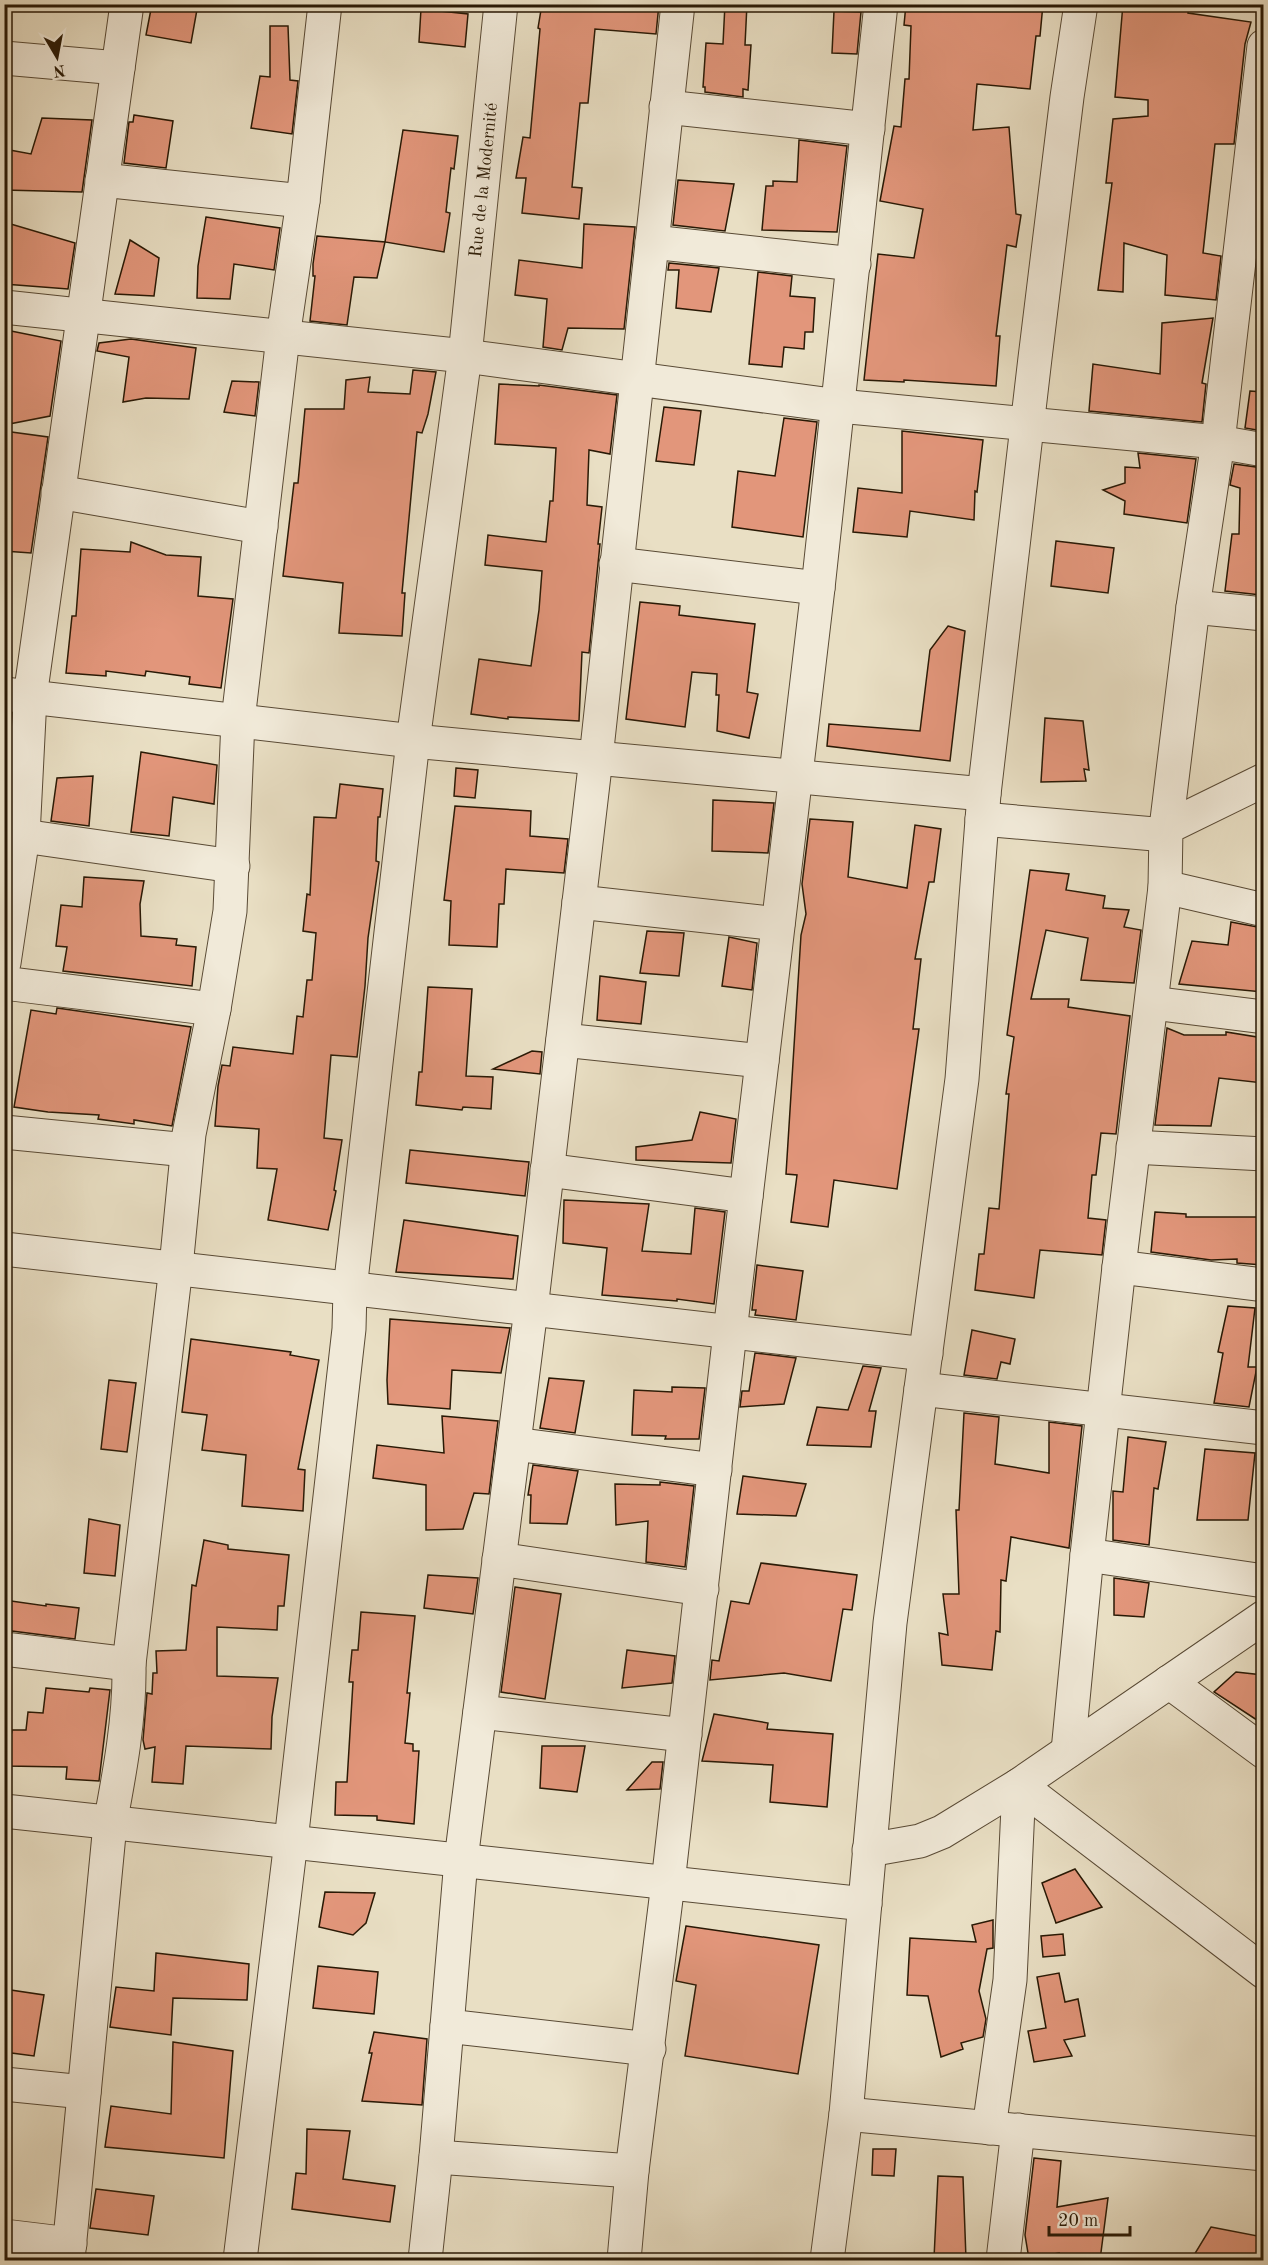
<svg xmlns="http://www.w3.org/2000/svg" width="1268" height="2265" font-family="'Old Standard TT',serif">
<style>
.building{fill:#e2967b;stroke:#291905;stroke-width:1.5}
.lines{fill:none;stroke-linecap:round;stroke-linejoin:round}
.minor-casing{stroke:#594a35;stroke-width:35}
.minor{stroke:#f1ead9;stroke-width:33}
.labels{text-anchor:middle;stroke-width:4.5;stroke-linejoin:round;paint-order:stroke}
.street-label{font-size:18px;fill:#291905;stroke:#f1ead9}
</style>
<rect width="100%" height="100%" fill="#e9dfc4"/>
<filter id="stains"><feTurbulence type="fractalNoise" baseFrequency=".00333" numOctaves="4"/><feColorMatrix values="0 0 0 0 .2 0 0 0 0 .09 0 0 0 0 .02 0 0 0 .5 -.17"/></filter>
<radialGradient id="worn" r=".72"><stop offset=".6" stop-color="#630" stop-opacity="0"/><stop offset="1" stop-color="#630" stop-opacity=".3"/></radialGradient>
<g class="building">
<path d="M152 4H198L191 43 146 35Z"/>
<path d="M542 4H659L656 34 595 29 588 103H580L572 187 582 188 579 219 522 213 526 178H516L523 137 530 138 540 29 538 28Z"/>
<path d="M725 4H747L745 45H751L748 90 743 89V97L705 92V87H703L706 43 723 44Z"/>
<path d="M906 4H1043L1040 36H1036L1030 89 977 84 973 130 1009 127 1016 214 1021 215 1016 247 1007 245 996 336H1000L996 386 904 380V382L864 380 878 254 914 258 923 209 880 201 894 126 901 127 905 79H909L911 26 904 25Z"/>
<path d="M1123 4H1189L1188 13 1251 22 1245 44 1234 144H1215L1203 253 1221 256 1216 300 1165 295 1167 255 1124 243 1123 292 1098 290 1112 183H1106L1113 119 1148 116V100L1115 97Z"/>
<path d="M421 9 468 14 465 47 419 42Z"/>
<path d="M834 11 861 12 857 54 832 53Z"/>
<path d="M270 26H288L290 80 298 81 292 134 251 128 260 76 270 77Z"/>
<path d="M134 115 173 121 166 168 124 163 129 122H133Z"/>
<path d="M42 118 92 120 82 192 4 190V149L31 154Z"/>
<path d="M403 130 458 136 454 169 451 168 446 212 450 213 444 252 385 242Z"/>
<path d="M799 140 847 146 837 232 762 230 766 186H773V181L797 182Z"/>
<path d="M678 180 734 184 725 231 673 225Z"/>
<path d="M206 217 280 228 274 270 234 264 230 299 197 298 198 266Z"/>
<path d="M4 222 75 243 68 289 4 284Z"/>
<path d="M584 224 635 227 624 329 568 328 562 350 543 347 547 299 515 295 519 260 582 268Z"/>
<path d="M317 236 385 242 377 278 354 277 347 325 310 321 315 276H313V264Z"/>
<path d="M130 240 159 258 154 296 115 294Z"/>
<path d="M669 263 719 268 711 312 676 308 679 270H668Z"/>
<path d="M758 272 792 276 790 296 815 298 813 332H805L804 349 784 347 782 367 749 364Z"/>
<path d="M1213 318 1202 383 1206 384 1202 422 1089 411 1093 364 1160 374 1162 323Z"/>
<path d="M11 331 61 341 50 416 4 425Z"/>
<path d="M131 339 196 348 189 399 146 398 123 402 129 357 97 351 99 343Z"/>
<path d="M413 370 436 372 428 414 422 433 417 432 402 593H405L402 636 339 633 343 583 283 576 294 483H298L305 409H344L346 380 370 377 368 392 410 394Z"/>
<path d="M232 381 259 382 255 416 224 412Z"/>
<path d="M499 384 539 386V385L617 395 610 454 589 450 587 505 602 507 598 544H600L589 653 582 652 579 721 508 717V719L471 714 479 659 531 666 539 610 542 571 485 565 488 535 546 542 550 501H553L556 448 495 444Z"/>
<path d="M1250 391 1263 392V431L1245 428Z"/>
<path d="M664 407 701 411 694 465 656 461Z"/>
<path d="M784 418 817 422 803 537 732 527 738 471 775 476Z"/>
<path d="M4 431 48 437 31 553 4 551Z"/>
<path d="M902 431 983 440 977 492 975 491 974 520 910 511 907 537 853 532 858 488 902 493Z"/>
<path d="M1138 453 1196 459 1187 523 1124 514 1125 501 1103 490 1125 483V467L1140 468Z"/>
<path d="M1234 464 1263 468V578L1261 595 1225 591 1232 534H1239L1240 488 1230 485Z"/>
<path d="M1056 541 1114 548 1108 593 1051 586Z"/>
<path d="M131 542 166 555 201 557 198 596 233 599 221 688 189 684 190 677 146 671 145 676 106 671V676L66 673 72 616H76L81 549 130 552Z"/>
<path d="M640 602 680 606 679 615 755 624 747 692 758 694 749 738 717 731 719 695H716L717 674 692 672 685 727 626 719Z"/>
<path d="M948 626 965 631 950 761 827 746 829 724 920 731 930 650Z"/>
<path d="M1045 718 1083 721 1089 770 1084 769 1086 781 1041 782Z"/>
<path d="M141 752 217 765 214 804 173 797 169 836 131 832Z"/>
<path d="M456 768 478 770 475 798 454 796Z"/>
<path d="M93 776 89 826 51 821 57 778Z"/>
<path d="M340 784 383 789 380 817H378L376 861 379 862 368 938 365 986 357 1057 331 1055 324 1138 342 1140 334 1190 336 1191 328 1230 268 1220 277 1169 257 1168 259 1129 215 1126 218 1086 222 1065 230 1066 233 1047 293 1054 297 1016 303 1017 307 980H312L316 933 303 931 307 894 310 895 314 817 336 818Z"/>
<path d="M713 800 774 803 768 853 712 851Z"/>
<path d="M455 806 531 811 530 836 568 839 564 873 506 869 504 904H499L497 947 449 945 451 901 444 900Z"/>
<path d="M810 819 853 822 848 877 907 888 915 825 941 829 934 882H929L915 959H921L913 1029H919L897 1189 834 1180 828 1227 791 1222 797 1175 786 1174 801 935 806 914 802 884Z"/>
<path d="M1030 870 1069 874 1066 890 1105 896 1103 908 1129 910 1124 927 1141 930 1134 983 1081 980 1088 938 1046 930 1031 999H1069L1068 1007 1130 1016 1116 1134 1101 1133 1096 1175H1092L1088 1218 1106 1220 1102 1255 1040 1250 1034 1298 975 1290 979 1254H984L989 1208 999 1209 1009 1094H1006L1014 1037 1007 1035Z"/>
<path d="M84 877 144 881 140 904 141 936 177 939 176 945 196 947 192 986 63 971 67 947 56 946 61 905 82 907Z"/>
<path d="M1231 922 1263 928V992L1179 984 1192 941 1228 945Z"/>
<path d="M647 931 684 933 679 976 640 973Z"/>
<path d="M729 937 757 943 752 990 722 986Z"/>
<path d="M600 976 646 982 641 1024 597 1020Z"/>
<path d="M428 987 472 989 466 1076 493 1077 491 1109 463 1107 462 1110 416 1105 419 1072H422Z"/>
<path d="M57 1008 191 1027 172 1126 134 1120V1124L98 1119 99 1115 48 1112 14 1107 31 1010 56 1014Z"/>
<path d="M1167 1028 1184 1035H1226V1032L1263 1038V1083L1219 1078 1211 1126 1155 1125Z"/>
<path d="M532 1051 542 1052 540 1074 493 1069Z"/>
<path d="M700 1112 736 1119 731 1163 636 1160V1147L692 1140Z"/>
<path d="M410 1150 529 1162 525 1196 406 1183Z"/>
<path d="M564 1200 649 1204 642 1251 691 1254 695 1208 725 1212 714 1304 677 1299V1301L602 1295 607 1248 563 1243Z"/>
<path d="M1155 1212 1186 1214V1217H1263V1265L1237 1263V1259L1211 1260 1151 1252Z"/>
<path d="M404 1220 518 1236 513 1279 396 1272Z"/>
<path d="M757 1265 803 1271 796 1320 755 1315 756 1310H752Z"/>
<path d="M1228 1306 1255 1308 1248 1367H1257L1249 1407 1214 1403 1223 1353 1218 1352Z"/>
<path d="M390 1319 510 1328 501 1373 452 1370 450 1409 388 1404 387 1380Z"/>
<path d="M972 1330 1015 1339 1010 1364 1001 1362 997 1379 964 1375Z"/>
<path d="M191 1339 291 1352 290 1355 319 1360 298 1469 305 1470 303 1511 242 1506 246 1455 202 1450 207 1415 182 1412Z"/>
<path d="M755 1353 796 1358 784 1404 740 1407 742 1391H749Z"/>
<path d="M863 1366 881 1368 869 1411H876L871 1447 807 1445 817 1407 848 1410Z"/>
<path d="M549 1378 584 1381 575 1433 540 1428Z"/>
<path d="M109 1380 136 1383 127 1452 101 1449Z"/>
<path d="M672 1387 705 1388 699 1439H665L666 1436 632 1435 634 1390 672 1392Z"/>
<path d="M964 1413 999 1417 995 1464 1049 1473V1422L1082 1426 1069 1548 1011 1537 1006 1581 1001 1580 1000 1632 996 1631 992 1670 942 1665 939 1633 948 1635 943 1594H959L956 1510H959Z"/>
<path d="M442 1416 498 1421 489 1494 474 1493 463 1529 426 1530V1485L373 1478 377 1445 444 1453Z"/>
<path d="M1128 1437 1166 1442 1158 1489 1154 1488 1149 1545 1113 1540V1491L1123 1492Z"/>
<path d="M1205 1449 1255 1453 1248 1520H1197Z"/>
<path d="M533 1465 578 1471 567 1524 530 1523 531 1495H528Z"/>
<path d="M743 1476 806 1484 796 1516 737 1514Z"/>
<path d="M660 1482 694 1486 685 1567 646 1562 648 1521 616 1525 615 1484 660 1485Z"/>
<path d="M89 1519 120 1525 115 1576 84 1573Z"/>
<path d="M204 1540 228 1545V1549L289 1555 284 1606H278L277 1630 217 1627V1676L278 1678 272 1717 271 1749 186 1746 183 1784 152 1782 155 1747 145 1749 143 1740 147 1693 152 1694 153 1673H157L156 1651 186 1650 192 1585 196 1586Z"/>
<path d="M761 1563 857 1575 852 1610 843 1609 831 1681 784 1673 710 1680 712 1660 719 1661 731 1601 749 1604Z"/>
<path d="M428 1575 478 1578 473 1614 424 1608Z"/>
<path d="M1114 1578 1149 1583 1144 1617 1114 1615Z"/>
<path d="M515 1587 561 1594 545 1699 501 1692Z"/>
<path d="M4 1600 46 1606V1604L79 1608 75 1639 4 1630Z"/>
<path d="M361 1612 415 1616 407 1693H410L405 1743 413 1744V1751H419L414 1824 377 1820V1816L335 1815 336 1782H347L353 1682H349L352 1650H358Z"/>
<path d="M627 1650 675 1656 672 1683 622 1688Z"/>
<path d="M1236 1672 1263 1675V1724L1214 1692Z"/>
<path d="M46 1688 89 1692 90 1688 110 1690 99 1781 66 1779 67 1767 6 1766 12 1730H26L28 1712 43 1713Z"/>
<path d="M714 1714 768 1723 767 1729 833 1734 827 1807 770 1802 773 1765 702 1761Z"/>
<path d="M542 1746H585L577 1792 540 1788Z"/>
<path d="M652 1762H663L660 1789 627 1790Z"/>
<path d="M1075 1869 1102 1907 1056 1923 1042 1883Z"/>
<path d="M325 1892 375 1893 366 1923 353 1935 319 1927Z"/>
<path d="M993 1920V1948L987 1949 979 1991 986 2019 983 2037 961 2043 963 2049 941 2057 928 1996 907 1995 910 1938 976 1942 972 1925Z"/>
<path d="M686 1926 819 1945 798 2074 685 2056 696 1985 676 1981Z"/>
<path d="M1063 1934 1065 1955 1043 1957 1041 1936Z"/>
<path d="M156 1953 249 1964 247 2000 173 1998 171 2035 110 2027 116 1987 154 1991Z"/>
<path d="M318 1966 378 1972 374 2014 313 2008Z"/>
<path d="M1059 1973 1065 2002 1078 1999 1085 2036 1064 2040 1072 2056 1034 2062 1028 2031 1046 2028 1037 1977Z"/>
<path d="M4 1989 44 1995 34 2056 4 2052Z"/>
<path d="M374 2032 427 2039 422 2105 362 2101 372 2053H369Z"/>
<path d="M173 2042 233 2051 224 2158 105 2147 111 2106 171 2114Z"/>
<path d="M307 2129 350 2131 343 2179 395 2186 390 2222 292 2209 296 2173 306 2174Z"/>
<path d="M873 2149H896L894 2176 872 2175Z"/>
<path d="M1034 2158 1061 2161 1057 2207 1108 2198 1100 2260H1058L1059 2253 1029 2259 1025 2235Z"/>
<path d="M938 2176 963 2177 966 2259 934 2258Z"/>
<path d="M96 2189 154 2196 148 2235 90 2228Z"/>
<path d="M1211 2227 1263 2237V2260H1191Z"/>
</g>
<g class="lines">
<defs>
<g id="minor">
<path d="M4 58 118 68"/>
<path d="M666 107 868 129"/>
<path d="M102 180 303 201 325 4"/>
<path d="M652 242 854 264"/>
<path d="M4 307 465 356 839 406 1218 442 1264 450"/>
<path d="M58 492 261 527"/>
<path d="M616 564 818 588"/>
<path d="M1193 607 1264 614"/>
<path d="M4 694 413 741 984 794"/>
<path d="M982 819 1166 835"/>
<path d="M1166 828 1193 607 1218 442 1264 46"/>
<path d="M23 836 233 866"/>
<path d="M1165 887 1264 910"/>
<path d="M579 902 778 924"/>
<path d="M4 963 23 836 30 697 127 4"/>
<path d="M4 983 214 1009"/>
<path d="M1152 1003 1264 1017"/>
<path d="M563 1040 762 1061"/>
<path d="M4 1132 187 1150"/>
<path d="M1133 1147 1264 1154"/>
<path d="M547 1170 746 1196"/>
<path d="M4 1249 926 1354"/>
<path d="M1119 1267 1264 1285"/>
<path d="M921 1389 1264 1428"/>
<path d="M514 1444 715 1470"/>
<path d="M1087 1555 1264 1581"/>
<path d="M499 1559 702 1589"/>
<path d="M4 1649 129 1664"/>
<path d="M1169 1682 1264 1752"/>
<path d="M480 1712 685 1735"/>
<path d="M1068 1751 1087 1555 1119 1267 1165 887 1166 828 1264 780"/>
<path d="M4 1811 865 1904"/>
<path d="M869 1850 920 1841 942 1832 1019 1785 1264 1617"/>
<path d="M447 2026 649 2049"/>
<path d="M4 2084 84 2092"/>
<path d="M846 2114 1264 2154"/>
<path d="M989 2128 1010 1980 1019 1785 1264 1972"/>
<path d="M436 2157 632 2171"/>
<path d="M4 2236 70 2244"/>
<path d="M68 2260 110 1824C120 1771 130 1717 129 1664L176 1267 189 1134 214 1009 230 911 238 720 283 337 303 201"/>
<path d="M240 2260 291 1841 349 1329 350 1289 413 741 465 356 501 4"/>
<path d="M425 2260 436 2157 461 1860 531 1309 596 758 678 4"/>
<path d="M624 2260 632 2171 668 1883 730 1332 818 588 881 4"/>
<path d="M827 2260 846 2114 890 1623 962 1079 984 794 1035 358 1067 97 1081 4"/>
<path d="M1003 2260 1018 2130"/>
</g>
</defs>
<use href="#minor" class="minor-casing"/>
<use href="#minor" class="minor"/>
</g>
<g class="labels">
<g class="street-label">
<text transform="translate(483 180) rotate(-84)" y="6">Rue de la Modernité</text>
</g>
</g>
<rect width="1268" height="2265" fill="none" stroke="#e9dfc4" stroke-width="24"/>
<rect x="6" y="6" width="1256" height="2253" fill="none" stroke="#291905" stroke-width="3"/>
<rect x="12" y="12" width="1244" height="2241" fill="none" stroke="#291905" stroke-width="1.5"/>
<g transform="translate(57 57) rotate(170)" stroke="#f1ead9" stroke-width="4.5" paint-order="stroke">
<path d="M0-4.5L10 22L0 15L-10 22Z" fill="#291905"/>
<text y="-9" font-size="16" font-weight="bold" text-anchor="middle" fill="#291905">N</text>
</g>
<path d="M1049 2226v9h81v-9" fill="none" stroke="#291905" stroke-width="3"/>
<text x="1058" y="2226" font-size="18" fill="#291905" stroke="#f1ead9" stroke-width="4.5" paint-order="stroke">20 m</text>
<rect width="100%" height="100%" filter="url(#stains)"/>
<rect width="100%" height="100%" fill="url(#worn)"/>
</svg>
